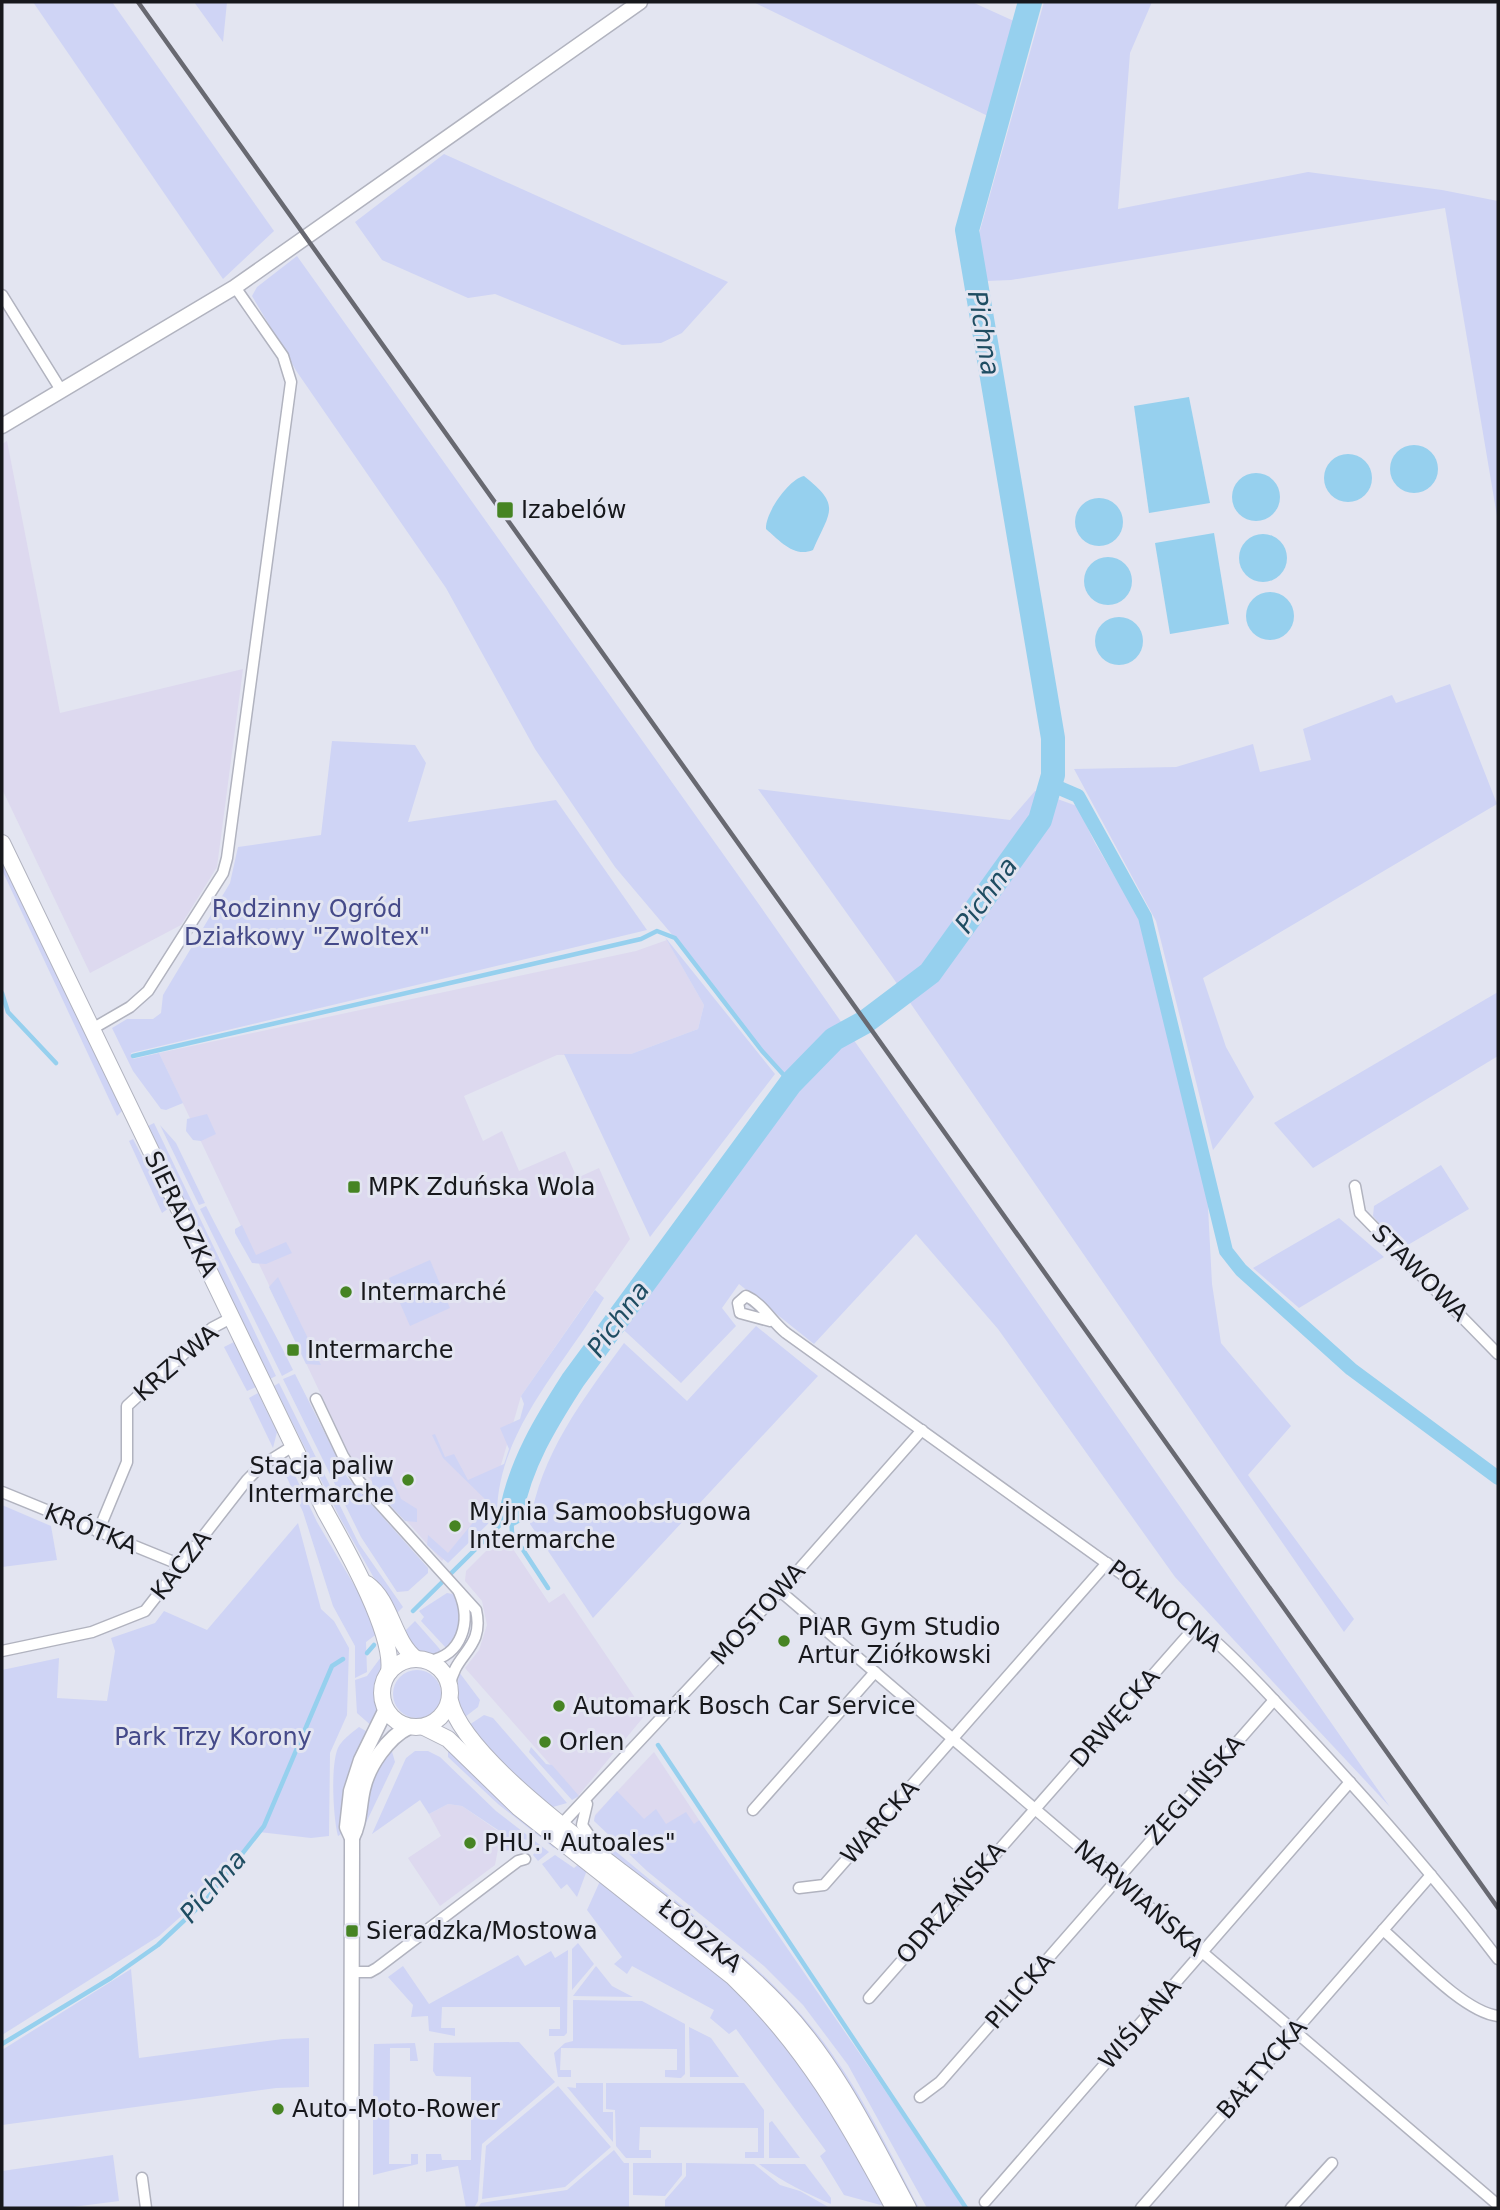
<svg xmlns="http://www.w3.org/2000/svg" width="1500" height="2210" font-family="'DejaVu Sans',sans-serif">
<style>
.commercial{fill:#ddd9ef}
.green{fill:#cfd4f5}
.water{fill:#96d0ee}
.lines{fill:none;stroke-linecap:round;stroke-linejoin:round}
.stream{stroke:#96d0ee;stroke-width:4.5}
.canal{stroke:#96d0ee;stroke-width:14}
.river{stroke:#96d0ee;stroke-width:24}
.minor-casing{stroke:#b1b3bf;stroke-width:13}
.tertiary-casing{stroke:#b1b3bf;stroke-width:17}
.secondary-casing{stroke:#b1b3bf;stroke-width:18}
.minor{stroke:#fff;stroke-width:10}
.tertiary{stroke:#fff;stroke-width:14}
.secondary{stroke:#fff;stroke-width:16}
.rail{stroke:#686971;stroke-width:4.5}
.poi-dot{fill:#468423;stroke:#e3e5f1;stroke-width:2.5}
.labels{text-anchor:middle;stroke-width:6;stroke-linejoin:round;paint-order:stroke}
.poi-label{font-size:24px;fill:#17181c;stroke:#e3e5f1;text-anchor:start}
.park-label{font-size:24px;fill:#454a89;stroke:#e3e5f1}
.street-label{font-size:24px;fill:#17181c;stroke:#e3e5f1}
.water-label{font-size:26px;font-style:italic;fill:#1f4d62;stroke:#e3e5f1}
</style>
<rect width="100%" height="100%" fill="#e3e5f1"/>
<g class="commercial">
<path d="M7 441 60 713 243 669 217 867 181 925 90 973 2 789V444Z"/>
<path d="M667 940 704 1005 698 1029 631 1054 557 1055 464 1096 483 1141 502 1131 519 1171 565 1151 577 1178 599 1168 630 1239 521 1396 490 1503 442 1561 351 1458 159 1053 636 951Z"/>
<path d="M503 1534 549 1603 564 1593 646 1714 578 1796 465 1668 479 1650 487 1625 482 1601 465 1581 466 1571Z"/>
<path d="M654 1752 699 1820 681 1836 594 1821 595 1815Z"/>
<path d="M448 1804 462 1806 501 1833 495 1865 440 1906 408 1858 441 1836 429 1814Z"/>
</g>
<g class="green">
<path d="M33 2H112L274 231 223 279Z"/>
<path d="M194 2H227L223 42Z"/>
<path d="M753 2H972L1016 22 992 118Z"/>
<path d="M1044 2H1152L1130 53 1118 209 1308 172 1442 190 1498 201V522L1445 208 1011 280 987 281 979 234Z"/>
<path d="M444 154 728 282 682 333 661 343 622 345 495 294 468 298 382 260 355 222Z"/>
<path d="M297 256 758 903 1390 1807 1175 1577 998 1329 916 1234 814 1344 739 1284 722 1308 736 1326 681 1383 614 1321 791 1082 762 1051 675 938 615 867 535 749 446 588 297 372 252 296 257 287Z"/>
<path d="M1450 684 1497 804 1203 978 1226 1047 1254 1097 1213 1150 1156 921 1074 769 1176 767 1253 744 1260 772 1311 760 1303 729 1392 695 1396 703Z"/>
<path d="M332 741 415 745 426 763 408 822 556 800 647 930 131 1053 133 1059 159 1053 183 1103 166 1110 161 1109 133 1071 112 1028 127 1019H153L161 1013 163 995 230 883 238 847 321 835Z"/>
<path d="M758 789 1010 820 1035 791 1077 806 1095 843 1141 921 1207 1188 1212 1284 1221 1343 1291 1426 1248 1475 1354 1619 1344 1632 891 975Z"/>
<path d="M2 861 122 1111 117 1116 2 870Z"/>
<path d="M665 937 775 1074 650 1237 564 1054H631L698 1029 704 1005Z"/>
<path d="M1498 992V1056L1313 1168 1274 1123Z"/>
<path d="M207 1114 216 1134 201 1141 193 1140 186 1131 187 1119Z"/>
<path d="M154 1123 276 1376 270 1379 148 1126Z"/>
<path d="M160 1125 176 1143 205 1203 199 1205Z"/>
<path d="M133 1139 169 1208 162 1213 129 1141Z"/>
<path d="M1441 1165 1469 1209 1401 1249 1373 1216 1374 1206Z"/>
<path d="M206 1206C234 1262 266 1314 293 1370L282 1376 200 1209Z"/>
<path d="M1339 1218 1384 1257 1299 1308 1253 1268Z"/>
<path d="M242 1225 256 1255 286 1242 292 1253 266 1264 252 1263 235 1233V1229Z"/>
<path d="M430 1260 450 1308 410 1326 389 1278Z"/>
<path d="M278 1277 321 1365 306 1364 269 1287Z"/>
<path d="M595 1290 604 1298C564 1366 497 1432 497 1515L448 1563 427 1545 428 1535 448 1553 489 1503 443 1458 432 1435 435 1434 445 1457 454 1454 468 1480 504 1464 509 1449 500 1428 520 1419 524 1404 521 1396Z"/>
<path d="M756 1326 818 1376 593 1618 530 1524C540 1455 583 1399 624 1343L687 1401Z"/>
<path d="M234 1342 256 1387 247 1391 224 1347Z"/>
<path d="M295 1374 347 1477 428 1568V1573L408 1591 397 1592 361 1537 283 1379Z"/>
<path d="M279 1383 359 1544 403 1607 395 1615 340 1518 274 1386Z"/>
<path d="M258 1393 277 1432 273 1448 249 1398Z"/>
<path d="M383 1459 389 1462 391 1476 401 1499 417 1509V1522L405 1521 373 1487 370 1471Z"/>
<path d="M281 1465 291 1467 317 1522 367 1607 378 1633 366 1642 367 1672 355 1678V1646L333 1606 303 1512Z"/>
<path d="M2 1505 51 1526 57 1560 2 1567Z"/>
<path d="M298 1523 321 1609 334 1621 349 1648 347 1715 330 1753 329 1836 311 1838 259 1832 206 1894 159 1936 2 2035V1670L59 1658 57 1698 107 1701 115 1651 111 1638 155 1623 164 1611 207 1630Z"/>
<path d="M447 1593 453 1594C465 1614 461 1632 447 1649L421 1621 424 1617 419 1611Z"/>
<path d="M415 1621 438 1647 441 1651C423 1661 412 1647 403 1633Z"/>
<path d="M384 1653 374 1728 357 1713 355 1680 367 1676Z"/>
<circle cx="417" cy="1694" r="24"/>
<path d="M459 1672 480 1700 478 1707 461 1720 456 1703Z"/>
<path d="M484 1715 493 1718 567 1803 553 1807 541 1803 466 1727Z"/>
<path d="M359 1727 371 1734C348 1770 345 1791 343 1833L338 1836C333 1818 330 1761 339 1746 343 1739 353 1732 359 1727Z"/>
<path d="M448 1744 557 1846 554 1848 498 1804 448 1757Z"/>
<path d="M531 1747 546 1764 552 1765 579 1796 572 1800 529 1752Z"/>
<path d="M391 1748 395 1762 364 1827 372 1781Z"/>
<path d="M415 1751H428L440 1757 496 1811 549 1852 538 1861 533 1855 536 1850 532 1841 519 1838 512 1842 510 1850 503 1851 498 1847 501 1832 462 1806 448 1804 429 1814 420 1800 372 1834 406 1758Z"/>
<path d="M617 1791 644 1819 656 1809 666 1824 686 1812 694 1824 699 1820 966 2208H927L848 2065 803 2005 764 1966 647 1871 594 1821 595 1816Z"/>
<path d="M605 1842C671 1900 747 1951 804 2018 853 2074 885 2143 919 2208H914L868 2121 634 1874 601 1845Z"/>
<path d="M555 1855 574 1868 580 1863 587 1870 577 1897 567 1884 561 1889 542 1864Z"/>
<path d="M601 1879 734 1985 815 2077 888 2207 844 2195 820 2156 826 2151 736 2029 729 2034 710 2018 714 2010 632 1966 627 1974 614 1964 622 1957 587 1910Z"/>
<path d="M578 1943 594 1964 572 1990V1949Z"/>
<path d="M568 1950 567 2033 564 2036H549V2029H560V2007H442L441 2028H455V2036L429 2031 428 2016 411 2017 413 2005 388 1977 403 1966 429 2004 518 1955 525 1966 551 1951 555 1958Z"/>
<path d="M596 1966 612 1986 633 1997 573 1996Z"/>
<path d="M131 1969 139 2058 283 2039 309 2038V2087L276 2088 2 2125V2050Z"/>
<path d="M573 2000 642 2001 685 2024V2074L681 2078 665 2077V2070H677V2049L561 2048 560 2070H571V2077H558L554 2053 565 2043 573 2041Z"/>
<path d="M689 2027 711 2038 739 2077H690Z"/>
<path d="M519 2042 555 2082 482 2144 478 2201 474 2208H466L458 2166 426 2172V2154H441L442 2160H471V2077L436 2076 433 2071 434 2043Z"/>
<path d="M415 2043 418 2061H410V2048H390L389 2164H411V2154H418V2164L373 2175V2114L376 2113V2105H373L374 2044Z"/>
<path d="M576 2083H603V2112H613V2142L567 2087 576 2088Z"/>
<path d="M606 2083H744L764 2110V2158H745V2152H758V2128L640 2127 639 2150H651V2158H626L616 2146 615 2110 606 2109Z"/>
<path d="M558 2086 611 2147 565 2187 482 2199 486 2146Z"/>
<path d="M772 2121 800 2158H769V2123Z"/>
<path d="M614 2150 624 2163H629V2208H478L481 2203 567 2190Z"/>
<path d="M113 2155 119 2201 65 2208H2V2171Z"/>
<path d="M633 2163H682V2175L665 2196 633 2195Z"/>
<path d="M686 2163 754 2164 780 2185 800 2191 830 2208H665V2200L686 2176Z"/>
<path d="M759 2164H805L831 2198V2204C805 2193 780 2181 759 2164Z"/>
</g>
<g class="water">
<path d="M1189 397 1210 503 1149 513 1134 406Z"/>
<circle cx="1414" cy="469" r="24"/>
<circle cx="1348" cy="478" r="24"/>
<circle cx="1256" cy="497" r="24"/>
<path d="M804 476C842 506 830 511 813 550 794 558 780 541 766 529 765 513 789 479 804 476Z"/>
<circle cx="1099" cy="522" r="24"/>
<path d="M1214 533 1229 624 1170 634 1155 543Z"/>
<circle cx="1263" cy="558" r="24"/>
<circle cx="1108" cy="581" r="24"/>
<circle cx="1270" cy="616" r="24"/>
<circle cx="1119" cy="641" r="24"/>
</g>
<g class="lines">
<g class="stream">
<path d="M2 993 8 1012 56 1063"/>
<path d="M133 1056 641 939 657 931 675 938 762 1051 791 1083"/>
<path d="M511 1514 512 1533 548 1588"/>
<path d="M413 1611 511 1514"/>
<path d="M367 1653 374 1645"/>
<path d="M658 1745 966 2208"/>
<path d="M2 2044 111 1978 158 1945 206 1900 264 1826 332 1666 343 1659"/>
</g>
<path class="canal" d="M1050 784 1078 796 1145 917 1226 1251 1241 1270 1351 1369 1498 1478"/>
<path class="river" d="M511 1514C520 1464 546 1422 573 1380L791 1083 834 1039 865 1022 930 973 1040 820 1053 775V738L967 230 1030 2"/>
<defs>
<g id="minor">
<path d="M2 295 61 390"/>
<path d="M92 1029 130 1007 148 991 223 873 227 858 291 382 283 356 235 287"/>
<path d="M1355 1186 1360 1213 1498 1354"/>
<path d="M770 1321 740 1313 738 1303 746 1296C762 1303 772 1322 786 1333L1215 1641C1251 1673 1282 1709 1315 1744 1379 1813 1441 1884 1498 1959"/>
<path d="M316 1399 343 1456 359 1481 476 1610C485 1649 454 1653 450 1686"/>
<path d="M2 1492 181 1565"/>
<path d="M98 1532 127 1462V1406L212 1328 231 1318"/>
<path d="M780 1591 1498 2205"/>
<path d="M2 1651 92 1632 145 1611 247 1480 261 1466 293 1446"/>
<path d="M429 1661C462 1655 472 1622 459 1592"/>
<path d="M587 1804 582 1825 598 1848"/>
<path d="M753 1810 875 1672"/>
<path d="M558 1828 780 1591 922 1430"/>
<path d="M799 1888 824 1885 1107 1563"/>
<path d="M1383 1930C1411 1954 1463 2012 1498 2016"/>
<path d="M352 1972H370L377 1968 518 1861 525 1859"/>
<path d="M869 1998 1195 1627"/>
<path d="M920 2097 940 2082 1274 1700"/>
<path d="M142 2178 146 2208"/>
<path d="M985 2202 1350 1782"/>
<path d="M1141 2208 1431 1875"/>
<path d="M1291 2208 1332 2163"/>
</g>
<g id="tertiary">
<path d="M2 426 235 287 640 2"/>
<path d="M352 1838C360 1823 359 1806 363 1789 368 1766 388 1737 409 1727"/>
<path d="M351 2208 352 1854V1838L347 1827 351 1791 361 1760 386 1709"/>
</g>
<g id="secondary">
<path d="M2 843 325 1511C344 1545 395 1634 389 1672"/>
<path d="M367 1584C392 1602 392 1640 416 1659"/>
<circle cx="416" cy="1693" r="34"/>
<path d="M450 1701C463 1754 575 1836 620 1871 675 1913 733 1957 781 2007 836 2065 871 2139 908 2208"/>
<path d="M424 1727 448 1739 519 1808 733 1977C806 2047 847 2121 894 2208"/>
</g>
</defs>
<use href="#minor" class="minor-casing"/>
<use href="#tertiary" class="tertiary-casing"/>
<use href="#secondary" class="secondary-casing"/>
<use href="#minor" class="minor"/>
<use href="#tertiary" class="tertiary"/>
<use href="#secondary" class="secondary"/>
<path class="rail" d="M138 2 1498 1908"/>
</g>
<g class="poi-dot">
<rect x="496" y="501" width="18" height="18" rx="3.5"/>
<rect x="347" y="1180" width="14" height="14" rx="3.5"/>
<circle cx="346" cy="1292" r="7"/>
<rect x="286" y="1343" width="14" height="14" rx="3.5"/>
<circle cx="408" cy="1480" r="7"/>
<circle cx="455" cy="1526" r="7"/>
<circle cx="784" cy="1641" r="7"/>
<circle cx="559" cy="1706" r="7"/>
<circle cx="545" cy="1742" r="7"/>
<circle cx="470" cy="1843" r="7"/>
<rect x="345" y="1924" width="14" height="14" rx="3.5"/>
<circle cx="278" cy="2109" r="7"/>
</g>
<g class="labels">
<g class="poi-label">
<text x="521" y="518">Izabelów</text>
<text x="368" y="1195">MPK Zduńska Wola</text>
<text x="360" y="1300">Intermarché</text>
<text x="307" y="1358">Intermarche</text>
<text x="394" y="1474" text-anchor="end">Stacja paliw<tspan x="394" dy="28">Intermarche</tspan></text>
<text x="469" y="1520">Myjnia Samoobsługowa<tspan x="469" dy="28">Intermarche</tspan></text>
<text x="798" y="1635">PIAR Gym Studio<tspan x="798" dy="28">Artur Ziółkowski</tspan></text>
<text x="573" y="1714">Automark Bosch Car Service</text>
<text x="559" y="1750">Orlen</text>
<text x="484" y="1851">PHU." Autoales"</text>
<text x="366" y="1939">Sieradzka/Mostowa</text>
<text x="292" y="2117">Auto-Moto-Rower</text>
</g>
<g class="park-label">
<text x="307" y="917">Rodzinny Ogród<tspan x="307" dy="28">Działkowy "Zwoltex"</tspan></text>
<text x="213" y="1745">Park Trzy Korony</text>
</g>
<g class="street-label">
<text transform="translate(181 1214) rotate(64)" y="8">SIERADZKA</text>
<text transform="translate(1420 1273) rotate(45)" y="8">STAWOWA</text>
<text transform="translate(176 1363) rotate(-41)" y="8">KRZYWA</text>
<text transform="translate(91 1529) rotate(22)" y="8">KRÓTKA</text>
<text transform="translate(181 1565) rotate(-52)" y="8">KACZA</text>
<text transform="translate(1165 1606) rotate(37)" y="8">PÓŁNOCNA</text>
<text transform="translate(758 1614) rotate(-48)" y="8">MOSTOWA</text>
<text transform="translate(1115 1718) rotate(-49)" y="8">DRWĘCKA</text>
<text transform="translate(1195 1790) rotate(-49)" y="8">ŻEGLIŃSKA</text>
<text transform="translate(880 1822) rotate(-48)" y="8">WARCKA</text>
<text transform="translate(1139 1898) rotate(41)" y="8">NARWIAŃSKA</text>
<text transform="translate(951 1903) rotate(-49)" y="8">ODRZAŃSKA</text>
<text transform="translate(700 1936) rotate(39)" y="8">ŁÓDZKA</text>
<text transform="translate(1020 1991) rotate(-49)" y="8">PILICKA</text>
<text transform="translate(1140 2024) rotate(-49)" y="8">WIŚLANA</text>
<text transform="translate(1262 2069) rotate(-49)" y="8">BAŁTYCKA</text>
</g>
<g class="water-label">
<text transform="translate(984 333) rotate(80)" y="9">Pichna</text>
<text transform="translate(986 895) rotate(-54)" y="9">Pichna</text>
<text transform="translate(618 1319) rotate(-54)" y="9">Pichna</text>
<text transform="translate(213 1886) rotate(-49)" y="9">Pichna</text>
</g>
</g>
<rect width="1500" height="2210" fill="none" stroke="#17181c" stroke-width="7"/>
</svg>
